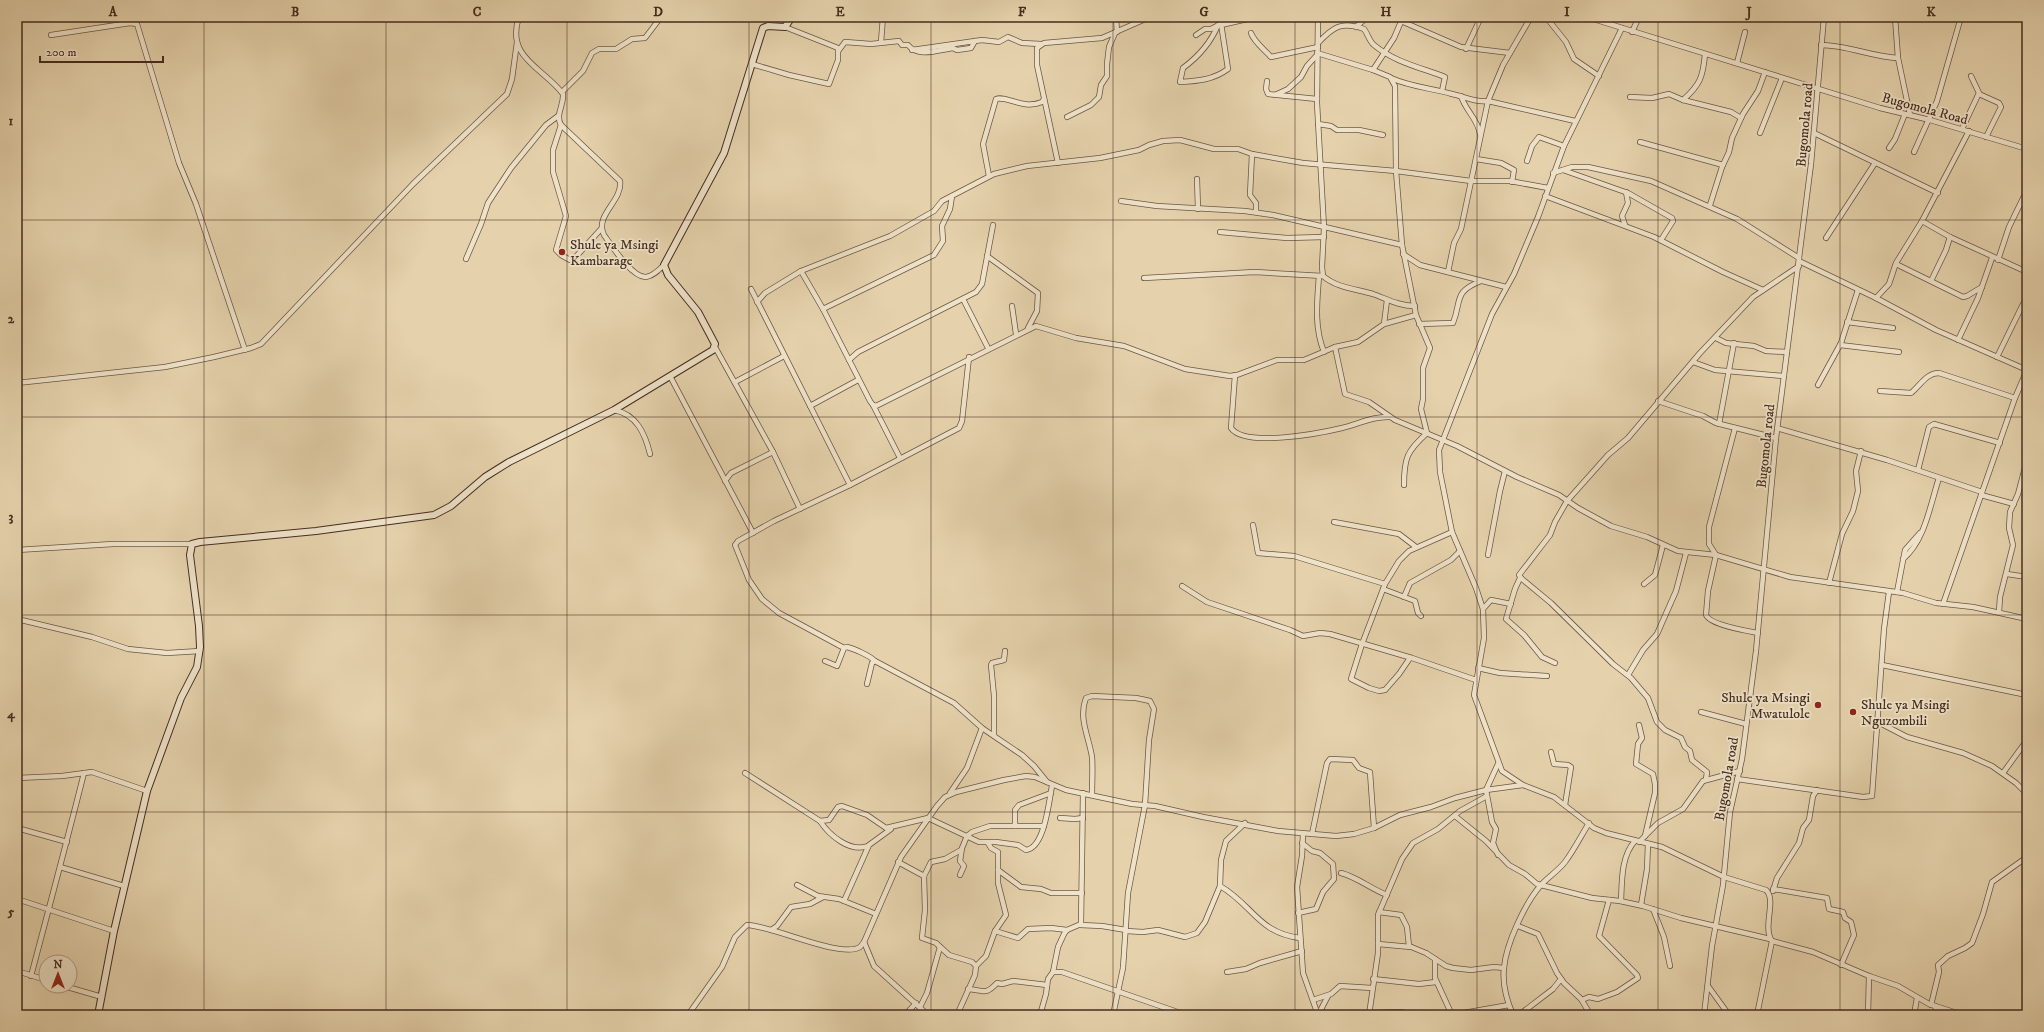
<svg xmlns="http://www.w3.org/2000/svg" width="2044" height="1032" font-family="'IM FELL DW Pica',serif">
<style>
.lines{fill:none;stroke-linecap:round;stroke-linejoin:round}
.street-casing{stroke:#6d5642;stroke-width:6}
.secondary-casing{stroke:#452c1e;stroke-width:8}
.street{stroke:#eee2c9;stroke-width:4.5}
.secondary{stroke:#eee2c9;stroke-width:6}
.grid{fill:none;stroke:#452c1e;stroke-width:1;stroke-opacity:0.55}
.poi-dot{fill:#8f2418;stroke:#eee2c9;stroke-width:1.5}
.labels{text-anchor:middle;stroke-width:3.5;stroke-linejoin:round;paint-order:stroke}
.street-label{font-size:14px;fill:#452c1e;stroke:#eee2c9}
.poi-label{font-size:14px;fill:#452c1e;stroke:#eee2c9;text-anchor:start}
.neatline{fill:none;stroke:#452c1e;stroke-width:1.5}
.grid-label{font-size:13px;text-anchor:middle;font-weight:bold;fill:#452c1e}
</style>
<rect width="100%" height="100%" fill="#e5d2ac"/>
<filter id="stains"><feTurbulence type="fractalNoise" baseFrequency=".005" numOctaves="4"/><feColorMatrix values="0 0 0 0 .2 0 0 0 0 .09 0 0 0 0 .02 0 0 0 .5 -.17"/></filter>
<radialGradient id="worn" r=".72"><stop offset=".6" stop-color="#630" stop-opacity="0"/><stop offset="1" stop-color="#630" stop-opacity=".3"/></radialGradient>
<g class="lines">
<defs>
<g id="street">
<path d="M519 17C505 58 544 68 563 94 564 106 555 114 561 125L620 181C623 201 594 215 604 235 612 246 632 278 646 277 653 276 659 270 664 265"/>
<path d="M1116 17 1117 32"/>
<path d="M1318 17 1317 103 1324 228 1322 267 1323 276C1337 288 1356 289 1373 294 1387 299 1399 306 1415 306"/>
<path d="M1546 17 1566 42 1574 59 1599 76"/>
<path d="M1587 17 1880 108 1930 120 2027 149"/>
<path d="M1895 17 1898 58 1910 115"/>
<path d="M1401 21 1461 47 1510 53"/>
<path d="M1218 25C1211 42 1198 57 1183 68L1180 82C1198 81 1213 80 1228 69L1220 17"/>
<path d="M1221 25 1256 17"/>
<path d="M1356 27 1367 17"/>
<path d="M1622 28 1564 146 1538 217 1514 274 1492 314 1439 450 1440 472 1452 532 1476 588 1483 609 1484 638 1474 695 1502 771 1523 785 1554 797 1594 828 1606 833 1662 847 1724 877 1766 890C1777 900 1762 927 1772 941L1813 952 1869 976 1898 986 1929 1004 1963 1015"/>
<path d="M1632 32 1639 17"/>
<path d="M1251 33C1254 42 1264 49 1271 57L1318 47"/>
<path d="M51 35 130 23 137 24 179 163 196 204 245 350"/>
<path d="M1196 35 1205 29H1211L1217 26"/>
<path d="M881 42 883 17"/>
<path d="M1318 43C1333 27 1341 21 1364 29 1368 34 1369 41 1374 45 1394 62 1422 68 1445 77L1442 91"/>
<path d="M1821 45C1847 45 1872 57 1898 58"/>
<path d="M1466 49 1481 17"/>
<path d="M839 50 845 42 871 44 899 41 902 45H908C918 58 938 50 953 48L957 50 971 48 975 41"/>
<path d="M912 50 982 40 999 42 1008 37 1022 43 1041 44"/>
<path d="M1317 53 1373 70 1390 77 1395 86 1396 171 1402 245 1416 315 1430 348 1423 368V399L1421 409 1427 433C1407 451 1404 458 1404 485"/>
<path d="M1737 63 1745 32"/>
<path d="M752 64 789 75 829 84 838 60V48L785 27"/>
<path d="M1373 70 1394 38 1403 17"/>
<path d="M1391 78C1411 87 1431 88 1452 94 1463 96 1475 103 1488 101L1575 121"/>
<path d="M1267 81 1266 89 1268 94 1317 99"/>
<path d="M562 92 583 71 592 53 599 49H616L632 39 645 38 661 17"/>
<path d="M1979 94 1999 103 2001 107 1986 137"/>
<path d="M1275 95 1288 89 1301 77 1307 66 1317 55"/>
<path d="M1461 96C1465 110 1478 119 1480 134"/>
<path d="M1630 97 1652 98 1669 94 1683 100 1731 112 1741 118"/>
<path d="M1683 100C1700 85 1703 77 1705 54"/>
<path d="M1067 117 1091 105 1099 97 1101 85 1107 76V64L1109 47 1115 33"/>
<path d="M1318 124 1331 126 1337 130H1359L1383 135"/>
<path d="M561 125 553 150V172L566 216 556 250 561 255 572 261 601 229"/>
<path d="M1962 129 1979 93 1971 76"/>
<path d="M1760 133 1782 78"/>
<path d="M1814 133 1938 193"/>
<path d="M1640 142 1723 165"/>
<path d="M1889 148 1895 139 1905 114"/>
<path d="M1914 152 1937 101 1961 17"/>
<path d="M1252 154 1250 195 1256 203V212"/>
<path d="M1476 159 1501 163 1514 170 1512 182"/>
<path d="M1527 161 1532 146 1539 137 1564 146"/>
<path d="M1058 163 1037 65V48L1044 43 1102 38 1150 17"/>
<path d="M1563 170 1628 193 1672 218 1673 221 1661 240"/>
<path d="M1553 173 1572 167H1588L1651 181 1737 219 1799 258"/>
<path d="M989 176 983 144 996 99C1006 95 1023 110 1042 102L1044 99"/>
<path d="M1197 179 1198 209"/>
<path d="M1545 196 1654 237 1723 272 1763 290"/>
<path d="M1121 201 1157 206 1245 211 1273 215 1402 245"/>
<path d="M1710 205 1722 167 1729 152 1732 138 1743 114 1758 91 1765 72"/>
<path d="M1922 221 1950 237 2027 272"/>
<path d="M1625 225 1622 216 1628 203 1626 192"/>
<path d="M1220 232 1287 238 1324 237"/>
<path d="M1826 238 1875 163"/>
<path d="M1403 254 1420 265 1506 287"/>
<path d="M987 256 1038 293 1037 311 1028 328"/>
<path d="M466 259 481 224 488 203 511 168 546 125 558 116"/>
<path d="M1998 260 2009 227 2027 190"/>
<path d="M1799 261 1876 298 1936 330 2027 370"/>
<path d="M1896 264 1963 297 1967 296 1982 287"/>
<path d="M801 271 823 309 870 401 873 405 876 406 1036 326 1076 338 1124 346 1185 369 1230 376 1237 375 1277 360H1304L1335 347 1358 342 1384 324 1416 315"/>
<path d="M1448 272 1454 243 1461 229 1488 101 1503 65 1531 17"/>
<path d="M1319 276C1317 302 1314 327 1324 352"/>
<path d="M1144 278 1255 272 1323 276"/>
<path d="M1931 281 1946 250 1950 237"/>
<path d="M751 289 850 485"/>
<path d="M1876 298 1889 284 1896 263 1922 221 1969 131"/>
<path d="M963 299 988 348"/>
<path d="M757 302 765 293 801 271 890 236 934 211 942 201 994 174 1027 166 1100 158 1139 150 1149 145 1163 141 1180 140 1214 149H1238L1252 154 1303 163 1396 171 1471 181H1510L1548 188"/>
<path d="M1012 306 1016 334"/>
<path d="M823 309 934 255 943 241 942 226 950 209 952 196"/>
<path d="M1847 322 1893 328"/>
<path d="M1384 324 1387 300"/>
<path d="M1419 324 1453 323C1462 300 1453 292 1481 281"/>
<path d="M1716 338 1726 343 1754 346 1766 351 1787 352"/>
<path d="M1958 340 1978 298 1992 258"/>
<path d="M1840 345 1899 352"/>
<path d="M715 347 773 452 800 509"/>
<path d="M1335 347 1345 394 1369 402 1395 420 1457 446 1517 477 1559 495 1578 508 1611 526 1647 537 1678 551 1716 555 1790 577 1903 593 1936 603 1973 607 2027 619"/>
<path d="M1997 357 2027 296"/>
<path d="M849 360 858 352 976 292 982 284 993 225"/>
<path d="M1693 362 1715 370 1784 376"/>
<path d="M1235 375 1231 428C1245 448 1321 433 1342 428 1359 424 1373 416 1390 417"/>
<path d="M670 376 753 533"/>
<path d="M735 382 784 356"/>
<path d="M17 383 165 367 214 357 251 348 261 344 413 184 507 94 512 79 517 42"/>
<path d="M1818 385 1841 343 1858 290"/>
<path d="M1880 391 1911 393C1920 386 1926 373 1939 373L2015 398"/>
<path d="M1658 401 1703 416 1716 423 1776 438"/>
<path d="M873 405 900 458"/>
<path d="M810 406 858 380"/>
<path d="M614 410C636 414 645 433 650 454"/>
<path d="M1719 424 1734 343"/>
<path d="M1735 428 1709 527V544L1716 555 1708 591 1706 615C1710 625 1747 631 1758 633"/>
<path d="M1777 428 1887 460 1982 492"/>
<path d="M1918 470 1929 427 1934 424 2000 443"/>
<path d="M725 481 731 473 773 452"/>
<path d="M1981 495 2014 504"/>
<path d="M1334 522 1399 534 1416 547"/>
<path d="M1253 525 1258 553 1294 556 1385 584 1399 561 1409 551 1452 532"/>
<path d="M17 550 113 544H192"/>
<path d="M1488 555 1500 491 1505 471"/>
<path d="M1903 559C1925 541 1930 505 1939 478"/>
<path d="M2007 574 2027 577"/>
<path d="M1520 578 1515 589 1506 619 1524 635 1542 657 1555 663"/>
<path d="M1829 583 1842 534 1853 511 1858 491 1856 471 1861 451"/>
<path d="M1385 584 1362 644 1351 679 1369 688 1379 691 1385 690 1399 674 1410 658"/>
<path d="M1644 584 1655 575 1663 545"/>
<path d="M1182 586 1207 602 1290 630 1303 636 1320 633 1330 634 1412 658 1476 680"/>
<path d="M1383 589 1415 601 1418 613 1421 616"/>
<path d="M1897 592 1905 550 1920 533"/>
<path d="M1404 597 1410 583 1451 560 1460 551"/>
<path d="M1943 604 2015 398 2027 370"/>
<path d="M1483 609 1491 600 1511 604"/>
<path d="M1999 612 2000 597 2013 545 2009 528 2010 512 2018 494 2027 460"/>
<path d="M17 619 92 637 128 649 167 653 200 651"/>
<path d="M844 648 779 613 762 599 749 580 735 545 738 541 774 521 850 485 959 428 962 421 969 357"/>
<path d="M825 661 837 666 844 648 847 647C855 649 870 656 875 661"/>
<path d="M1882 665 2027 695"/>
<path d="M1478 668 1500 673 1547 676"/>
<path d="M1628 675 1643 650 1657 634 1676 591 1686 553"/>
<path d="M867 684 872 663 875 661 954 703 982 728 1022 755 1034 766 1047 782"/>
<path d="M2027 701 2025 714 2027 723"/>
<path d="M1701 712 1746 724"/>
<path d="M1876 721 1907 737 1963 753 1992 766 2016 783 2027 794"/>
<path d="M1639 725 1642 738 1638 744 1636 764 1653 774 1655 784V793L1645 836"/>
<path d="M994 735V696L991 665 992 663 1004 660 1005 651"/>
<path d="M1551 752 1554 764 1568 765 1571 767 1565 805"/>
<path d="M1498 764 1486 790 1492 822 1496 829 1493 843 1498 855"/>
<path d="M745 773 820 821 829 820 838 807 842 806 867 815 886 828 928 818 979 842H996L1018 845 1026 850C1045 848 1049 800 1052 786"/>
<path d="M2003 773 2027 740"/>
<path d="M17 778 62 776 92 772 147 791"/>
<path d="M1706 779 1707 772 1692 760 1690 751 1685 747 1681 738 1665 730 1657 722 1648 698 1631 678 1613 664 1551 603 1522 579 1519 575 1550 535 1555 522 1567 501 1608 455 1628 438 1700 353 1753 297 1799 266"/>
<path d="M1737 779 1863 797 1872 796 1884 629 1889 592"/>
<path d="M950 793 967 768 982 728"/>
<path d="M1092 795C1092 782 1093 769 1092 757 1089 737 1078 718 1086 698L1092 696 1136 698 1150 701 1154 709 1149 740 1145 805 1128 893 1123 968 1113 1015"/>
<path d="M1455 816 1486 841 1509 865 1525 874 1537 884 1592 898 1620 901 1643 906 1681 918 1770 939"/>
<path d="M1060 818 1075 819 1083 818"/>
<path d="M820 821C829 835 850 853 868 846"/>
<path d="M1015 826V810L1019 805 1051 793"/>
<path d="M17 828 67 842"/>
<path d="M1303 834 1302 856 1297 887 1303 973 1318 1015"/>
<path d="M1312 834 1327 763 1330 759 1353 760 1359 768 1370 772 1374 828"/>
<path d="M17 835 19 828"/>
<path d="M1639 842 1658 823 1683 809 1703 781 1740 771"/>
<path d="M898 862 924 876 925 910 922 938 936 943 949 955 972 962 976 966 975 975 957 1015"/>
<path d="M60 867 124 886"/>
<path d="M998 870 1021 887 1041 889 1051 893H1082"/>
<path d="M1341 873C1357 877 1371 889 1387 895"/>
<path d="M960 875 964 866 960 861 962 848 967 836 972 832 990 826H1044"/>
<path d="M924 876 931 862 945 859 961 850"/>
<path d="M797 885 818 896 839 899 876 914"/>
<path d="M1220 886C1252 904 1258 933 1300 938"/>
<path d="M1773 889 1827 898 1829 909 1843 912 1845 918 1851 922 1854 935 1841 965"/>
<path d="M1773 891 1777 878 1799 843 1803 828 1809 820 1813 796 1817 790"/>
<path d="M17 899 114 931"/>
<path d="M844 901 869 845 891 829"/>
<path d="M1621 901C1622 881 1621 856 1635 841"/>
<path d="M1641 905 1647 869 1648 844"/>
<path d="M1653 909 1664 937 1670 966"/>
<path d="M1379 912 1401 915 1407 927 1409 946 1426 953 1446 966 1453 968 1471 970 1494 967 1504 968"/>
<path d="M1298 913 1316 909 1323 892 1334 879 1333 864 1320 853 1312 851 1302 843"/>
<path d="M1080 925 1102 926 1126 930"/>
<path d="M1518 926 1538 934 1557 973 1564 983 1581 999 1590 1014"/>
<path d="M771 930 777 926 791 907 810 904 823 897"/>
<path d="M995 931 1018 938 1028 929 1051 928 1067 930"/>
<path d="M1126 931 1143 932 1158 930 1185 937 1197 933 1205 922 1220 886 1221 860 1226 841 1245 823"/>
<path d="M864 942 874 966 928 1015"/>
<path d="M1378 944 1411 947"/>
<path d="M1435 959V978L1452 1015"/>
<path d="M976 966 986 956 995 931 1006 915 998 883V852L991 848 988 843"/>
<path d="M17 971 46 980"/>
<path d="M1053 972H1062L1186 1015"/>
<path d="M1227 972 1246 969 1260 963 1302 951"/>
<path d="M31 976C49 908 67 841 84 773"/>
<path d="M1373 979 1419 984 1436 982"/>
<path d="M64 986 102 997"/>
<path d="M1708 986 1729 1015"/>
<path d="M968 989C983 990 985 996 997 983L1002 984 1013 981 1047 985"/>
<path d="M1313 1000 1331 994 1340 986 1372 988"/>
<path d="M1582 1000 1589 997 1598 999 1617 992 1638 978 1637 975 1599 936 1609 900"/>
<path d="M1931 1005 1939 972 1938 965 1948 956 1965 948 1972 943 1983 914 1992 882 2027 857"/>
<path d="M1935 1006 1938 1015"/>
<path d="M920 1007 927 993 940 947"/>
<path d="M1369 1013 1401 1012 1412 1015"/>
<path d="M688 1015 722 967 735 937 747 925C774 926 841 959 860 947L864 942 901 857 937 806 945 797 956 792 1004 780 1026 776 1035 777 1066 790 1132 804 1155 806 1203 817 1278 831 1336 836 1354 834 1374 828 1400 815 1431 807 1455 798 1486 790 1523 785"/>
<path d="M905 1015 916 1003"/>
<path d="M1040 1015 1046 994 1048 979 1053 972 1058 947 1064 934 1067 930 1081 924 1083 793"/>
<path d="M1318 1015 1328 996"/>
<path d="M1369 1015 1378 953V915L1402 859 1413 843 1438 829 1460 811 1487 796"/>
<path d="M1452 1015 1509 1005"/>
<path d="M1513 1015C1507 1001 1502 984 1504 968 1506 944 1525 903 1541 885 1548 877 1558 871 1565 862 1574 850 1581 836 1589 823"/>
<path d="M1519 1015 1553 989 1561 979"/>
<path d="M1585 1015H1627"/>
<path d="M1704 1015 1712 946 1723 885 1730 812 1742 759 1756 651 1776 438 1811 164 1824 17"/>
<path d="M1757 1015 1772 941"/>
<path d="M1868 1015 1869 976"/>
<path d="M1914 1015 1917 998"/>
</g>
<path id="secondary" d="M98 1015 114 931 147 791 181 698 197 667 200 647 199 626 190 555 192 544 200 542 316 531 434 515 451 506 485 477 509 462 614 410 713 350 715 344 698 312 668 275 664 265 724 153 763 28 768 26 785 27 792 17"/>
</defs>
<use href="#street" class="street-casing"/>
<use href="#secondary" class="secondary-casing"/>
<use href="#street" class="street"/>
<use href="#secondary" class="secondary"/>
</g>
<path class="grid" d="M204 17V1015M386 17V1015M567 17V1015M749 17V1015M931 17V1015M1113 17V1015M1295 17V1015M1477 17V1015M1658 17V1015M1840 17V1015M17 220H2027M17 417H2027M17 615H2027M17 812H2027"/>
<g class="poi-dot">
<circle cx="562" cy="252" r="4"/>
<circle cx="1818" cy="705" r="4"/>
<circle cx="1853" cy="712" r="4"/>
</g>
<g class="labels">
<g class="street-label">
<text transform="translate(1925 108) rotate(15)" y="5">Bugomola Road</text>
<text transform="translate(1804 125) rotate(-85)" y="5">Bugomola road</text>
<text transform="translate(1765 446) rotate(-84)" y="5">Bugomola road</text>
<text transform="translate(1726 779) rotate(-80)" y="5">Bugomola road</text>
</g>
<g class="poi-label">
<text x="570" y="249">Shule ya Msingi<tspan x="570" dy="16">Kambarage</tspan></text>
<text x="1810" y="702" text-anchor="end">Shule ya Msingi<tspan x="1810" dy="16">Mwatulole</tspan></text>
<text x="1861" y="709">Shule ya Msingi<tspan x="1861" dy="16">Nguzombili</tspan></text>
</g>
</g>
<rect width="2044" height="1032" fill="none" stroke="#e5d2ac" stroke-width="44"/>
<g transform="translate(58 974)"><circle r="19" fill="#eee2c9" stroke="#aa9985"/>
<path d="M0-3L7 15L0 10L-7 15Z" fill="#8f2418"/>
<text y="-6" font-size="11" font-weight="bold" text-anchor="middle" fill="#452c1e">N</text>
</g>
<path d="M40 56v6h123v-6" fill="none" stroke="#452c1e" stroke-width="2"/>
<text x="46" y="56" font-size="12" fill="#452c1e" stroke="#eee2c9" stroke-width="3" paint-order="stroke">200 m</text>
<rect x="22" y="22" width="2000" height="988" class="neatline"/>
<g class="grid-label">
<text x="113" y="16">A</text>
<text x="295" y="16">B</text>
<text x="477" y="16">C</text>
<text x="658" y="16">D</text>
<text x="840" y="16">E</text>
<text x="1022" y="16">F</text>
<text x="1204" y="16">G</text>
<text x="1386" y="16">H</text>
<text x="1567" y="16">I</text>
<text x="1749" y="16">J</text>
<text x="1931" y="16">K</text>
<text x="11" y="125">1</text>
<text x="11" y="323">2</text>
<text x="11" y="521">3</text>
<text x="11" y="718">4</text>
<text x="11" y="916">5</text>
</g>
<rect width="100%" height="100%" filter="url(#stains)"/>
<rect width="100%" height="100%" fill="url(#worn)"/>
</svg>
